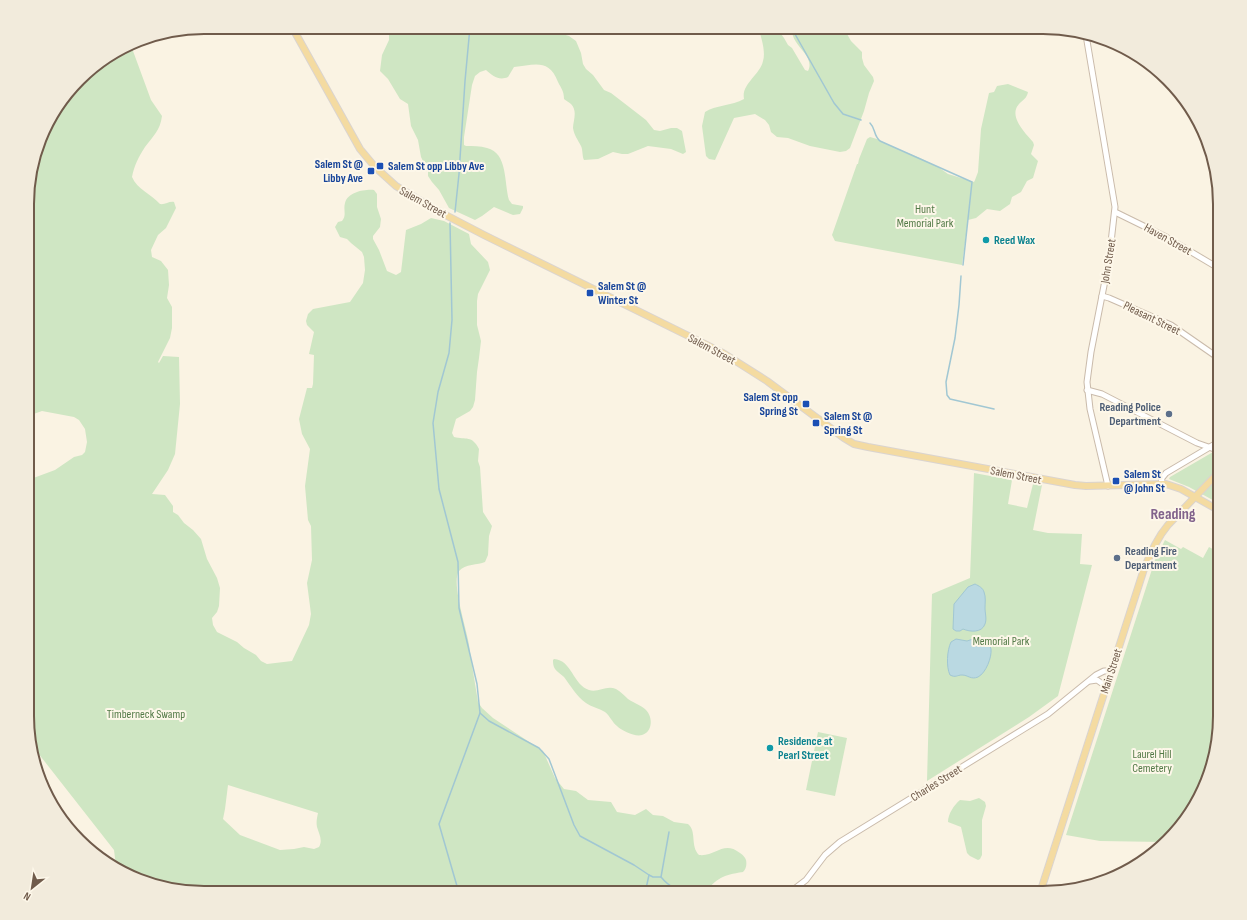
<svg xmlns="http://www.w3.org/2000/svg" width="1247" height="920" font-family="'Sofia Sans Condensed',sans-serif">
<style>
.green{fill:#cfe6c3;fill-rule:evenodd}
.water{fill:#bad9e2;stroke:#a1c7d3}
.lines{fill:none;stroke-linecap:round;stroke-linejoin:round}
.stream{stroke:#a1c7d3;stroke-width:1.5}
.minor-casing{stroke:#cabbab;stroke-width:7}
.major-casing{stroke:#dad4d0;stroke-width:8}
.minor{stroke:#fff;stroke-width:5}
.major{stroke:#f4dba1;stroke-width:6}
.transit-dot{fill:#1a4fb4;stroke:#fdf7e9;stroke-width:1.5}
.culture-dot{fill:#0f9aa8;stroke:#fdf7e9;stroke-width:1.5}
.service-dot{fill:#5c6f8a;stroke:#fdf7e9;stroke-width:1.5}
.labels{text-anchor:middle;stroke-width:4;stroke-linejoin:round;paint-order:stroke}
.transit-label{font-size:12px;font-weight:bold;fill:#164399;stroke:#fdf7e9;text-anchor:start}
.street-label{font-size:12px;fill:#705b4b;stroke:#fdf7e9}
.park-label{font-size:12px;fill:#537a47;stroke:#fdf7e9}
.culture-label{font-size:12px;font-weight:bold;fill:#0d838f;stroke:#fdf7e9;text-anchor:start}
.service-label{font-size:12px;font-weight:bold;fill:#4e5e75;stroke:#fdf7e9;text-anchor:end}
.district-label{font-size:16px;font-weight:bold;fill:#82638c;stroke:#fdf7e9}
.rim{fill:none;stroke:#705b4b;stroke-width:2}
</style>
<rect width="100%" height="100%" fill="#faf3e3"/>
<g class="green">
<path d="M389 27H552L559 33 569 36 576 41 581 53 583 64 586 69 593 75 604 90 611 93 646 120 654 130 660 131 671 128H677L682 131 686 152 683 154 671 149 648 146 628 154H622L613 152 598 159 584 160C582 156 583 150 581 146 578 140 574 135 573 128 573 121 578 111 571 104 569 102 566 101 564 99 564 91 561 88 558 82 549 58 534 65 514 67L508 77C499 81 493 76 486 70L480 72 475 76 472 85 464 137V145L466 146C473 146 480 146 487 148 508 153 504 183 509 200L512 204 523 206V208L520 214 513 215 494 207 482 216 475 220 449 208 439 190 432 182 428 176V171L421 157 418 140 411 126 408 104 400 99 388 79 380 71 382 55 389 40Z"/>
<path d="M758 27H776L784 38 788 45 792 48 805 70 808 71C814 60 801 50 796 42 793 38 792 32 790 27H843L851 41 862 52V58L864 65 873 77 874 81 869 93 864 111 850 148 846 151 840 152 810 146 788 138 777 137 771 132 769 125 765 120 755 114 734 118 715 160 709 159 706 156 702 126 705 112C715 105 732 106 744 99 741 84 760 75 763 61 766 52 761 36 758 27Z"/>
<path d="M133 45V51L151 100 162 116C160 131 153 136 145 147 139 156 134 166 132 177 137 189 151 194 160 204 165 205 169 201 174 202L176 208 166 228 158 235 151 250 152 257 161 261 168 270 169 285 167 298 172 307V328L170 338 158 362 159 363 163 356 179 357 180 404 175 454 168 470 152 494 165 495 173 506V512L178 515 184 523 193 530 201 539 207 559 217 578 220 588 219 606 217 612 212 618 213 625 217 632 237 642 244 648 256 655 261 661 267 664 292 661 309 625 311 614 307 583 312 560 311 526 308 520 305 486 310 449 302 434 299 419 307 388H312L313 384 314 355 309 354 314 332 307 325 306 321 308 314 313 309 350 302 363 283 365 270 364 257 362 252 351 243 347 239 340 237 335 227 338 222 342 221C347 215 343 210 345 203 348 192 365 189 374 190L377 194V207L381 219 380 227 373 236V239L379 250 387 271 396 275 401 272 406 230 421 224 431 218 444 221 469 234 471 244 488 262 490 270 478 294 477 301V325L481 341 479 358 477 372 475 400 473 407 470 411 456 419 452 433 454 437C466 440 472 435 479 449L478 461 480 467 483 512 492 526 489 536 488 555 485 562C478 565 465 564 459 571 450 584 470 637 470 653L478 702 482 708 493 718 543 751 555 778 564 789 576 791 588 800 611 802 617 812 635 815 646 809 653 815 663 816 674 822 688 824C697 831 690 846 699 855 716 857 723 840 740 853 743 855 745 857 746 860 747 865 746 869 743 872 722 875 718 878 704 893H193L137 880 116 866 114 850 38 753 35 754 27 727 28 480 55 470 74 457 82 455 85 452 87 442 85 429 79 420 74 417 42 411 28 416 29 181 51 116 88 71ZM228 785 318 813C317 818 316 822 317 827 319 834 323 840 319 847L314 849 304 847 294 849 280 850 240 835 223 819 225 809Z"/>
<path d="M1008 84 1028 92C1027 98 1023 100 1019 104 1008 116 1025 133 1033 142L1034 145 1031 154 1038 161 1033 178 1027 181 1021 192 1012 197 1010 204 1000 211 987 209 976 218 968 220 962 265 835 241 832 235 857 164H858L859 159 867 139 870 137 877 139 889 145 922 159 938 167 948 174 974 182 975 180 978 172 981 129 989 93 994 92 997 86Z"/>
<path d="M1220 448V504L1189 487 1169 479 1170 477Z"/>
<path d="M974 473 1012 480 1008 504 1027 508 1033 484 1042 485 1033 530 1048 533 1082 534 1080 564 1092 565 1058 696 1029 717 927 781 932 594 970 578Z"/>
<path d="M1165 540 1181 549 1183 547 1203 558 1209 547 1220 553V727L1206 784 1176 832 1163 842 1100 841 1066 835 1155 560Z"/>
<path d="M554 659C572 660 573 685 589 690 598 693 606 685 616 689 621 692 624 695 628 699 634 703 641 705 646 710 653 717 653 732 642 735 635 737 622 731 617 726 612 722 610 716 605 712 599 708 591 707 586 703 576 696 571 686 564 677 561 674 557 672 555 669 553 666 553 663 553 660Z"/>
<path d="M818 732 847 738 835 796 806 790Z"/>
<path d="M979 798 985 802 986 806 982 820V855L980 859 978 860 970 856 967 853 961 827 948 822C948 814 954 805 960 800L970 801Z"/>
</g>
<g class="water">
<path d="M975 584C979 586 983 588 984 592 986 597 985 603 985 608 985 613 987 619 985 624 982 633 970 632 963 629L960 631H956L953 629 954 604 968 587Z"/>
<path d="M976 638 986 641C988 643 990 645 991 649 992 657 986 673 978 677 971 680 968 675 962 675 957 675 956 678 950 675 946 667 947 650 951 642L956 639 967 641Z"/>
</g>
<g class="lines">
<g class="stream">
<path d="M791 27 834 103 843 114 861 120"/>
<path d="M870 123C876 129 873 135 880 141L972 182 963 265"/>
<path d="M455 212 459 174 465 81 470 27"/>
<path d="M450 223 452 320 449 353 438 392 433 423 439 489 458 562 459 608 477 684 480 713 439 824 459 893"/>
<path d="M961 276 959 305 955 338 946 382 947 395 950 399 994 409"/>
<path d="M480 713 489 721 539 748 549 759 574 825 580 836 634 865 649 875 645 893"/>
<path d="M649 875 653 877H661L669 832"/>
<path d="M661 877C671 889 677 889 692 892"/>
</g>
<defs>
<g id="minor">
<path d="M1086 35 1115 207 1109 260 1091 352 1087 382 1090 409 1108 486"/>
<path d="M1115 212 1166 237 1220 269"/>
<path d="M1102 296 1109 298 1171 325 1220 359"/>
<path d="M1087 390 1102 394 1197 443 1220 451"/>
<path d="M1161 484 1162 478 1166 473 1220 441"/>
<path d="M1090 681 1097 680 1107 687"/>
<path d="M789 893 806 880 825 855 840 842 1048 714 1096 675 1104 671H1112"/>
</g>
<g id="major">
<path d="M292 27 360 149 375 167 396 186 434 209 484 235 723 353 767 381 844 438 854 444 868 447 1075 485 1086 486 1166 484 1181 489 1220 511"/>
<path d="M1040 893 1144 569C1151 553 1157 538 1168 525L1220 471"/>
</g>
</defs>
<use href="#minor" class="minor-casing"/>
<use href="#major" class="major-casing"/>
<use href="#minor" class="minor"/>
<use href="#major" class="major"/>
</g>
<g class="transit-dot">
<rect x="376" y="162" width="8" height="8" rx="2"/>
<rect x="367" y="167" width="8" height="8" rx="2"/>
<rect x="586" y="289" width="8" height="8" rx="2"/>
<rect x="802" y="400" width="8" height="8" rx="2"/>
<rect x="812" y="419" width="8" height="8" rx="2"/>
<rect x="1112" y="477" width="8" height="8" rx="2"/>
</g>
<g class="culture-dot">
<circle cx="986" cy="240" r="4"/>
<circle cx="770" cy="748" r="4"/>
</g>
<g class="service-dot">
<circle cx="1169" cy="414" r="4"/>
<circle cx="1117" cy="558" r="4"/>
</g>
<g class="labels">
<g class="transit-label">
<text x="363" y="168" text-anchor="end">Salem St @<tspan x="363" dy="14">Libby Ave</tspan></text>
<text x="388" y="170">Salem St opp Libby Ave</text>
<text x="598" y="290">Salem St @<tspan x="598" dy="14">Winter St</tspan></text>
<text x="798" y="401" text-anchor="end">Salem St opp<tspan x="798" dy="14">Spring St</tspan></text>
<text x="824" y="420">Salem St @<tspan x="824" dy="14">Spring St</tspan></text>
<text x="1124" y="478">Salem St<tspan x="1124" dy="14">@ John St</tspan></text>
</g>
<g class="street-label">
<text transform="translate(423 202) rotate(29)" y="4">Salem Street</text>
<text transform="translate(1168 239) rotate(29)" y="4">Haven Street</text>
<text transform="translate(1108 261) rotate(-81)" y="4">John Street</text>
<text transform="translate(1152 318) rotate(26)" y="4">Pleasant Street</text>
<text transform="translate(712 349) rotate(28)" y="4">Salem Street</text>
<text transform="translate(1016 475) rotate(11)" y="4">Salem Street</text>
<text transform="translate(1111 671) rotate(-72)" y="4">Main Street</text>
<text transform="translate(936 783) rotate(-32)" y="4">Charles Street</text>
</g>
<g class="park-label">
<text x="925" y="213">Hunt<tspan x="925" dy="14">Memorial Park</tspan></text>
<text x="1001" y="645">Memorial Park</text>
<text x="146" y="718">Timberneck Swamp</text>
<text x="1152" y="758">Laurel Hill<tspan x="1152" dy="14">Cemetery</tspan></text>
</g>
<g class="culture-label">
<text x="994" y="244">Reed Wax</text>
<text x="778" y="745">Residence at<tspan x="778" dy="14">Pearl Street</tspan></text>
</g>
<g class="service-label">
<text x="1161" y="411">Reading Police<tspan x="1161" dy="14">Department</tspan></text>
<text x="1125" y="555" text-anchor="start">Reading Fire<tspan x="1125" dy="14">Department</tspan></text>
</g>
<g class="district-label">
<text x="1173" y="519">Reading</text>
</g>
</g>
<path d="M0 0H1247V920H0ZM204 34H1043A170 170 0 0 1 1213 204V716A170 170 0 0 1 1043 886H204A170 170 0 0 1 34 716V204A170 170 0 0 1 204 34Z" fill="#f2ebdc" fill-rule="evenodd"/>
<path class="rim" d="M204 34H1043A170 170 0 0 1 1213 204V716A170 170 0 0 1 1043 886H204A170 170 0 0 1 34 716V204A170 170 0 0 1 204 34Z"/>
<g transform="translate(32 888) rotate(210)" stroke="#fdf7e9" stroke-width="3" paint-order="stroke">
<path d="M0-3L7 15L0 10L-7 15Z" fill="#705b4b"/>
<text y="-6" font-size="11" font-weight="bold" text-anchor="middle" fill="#705b4b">N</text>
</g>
</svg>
